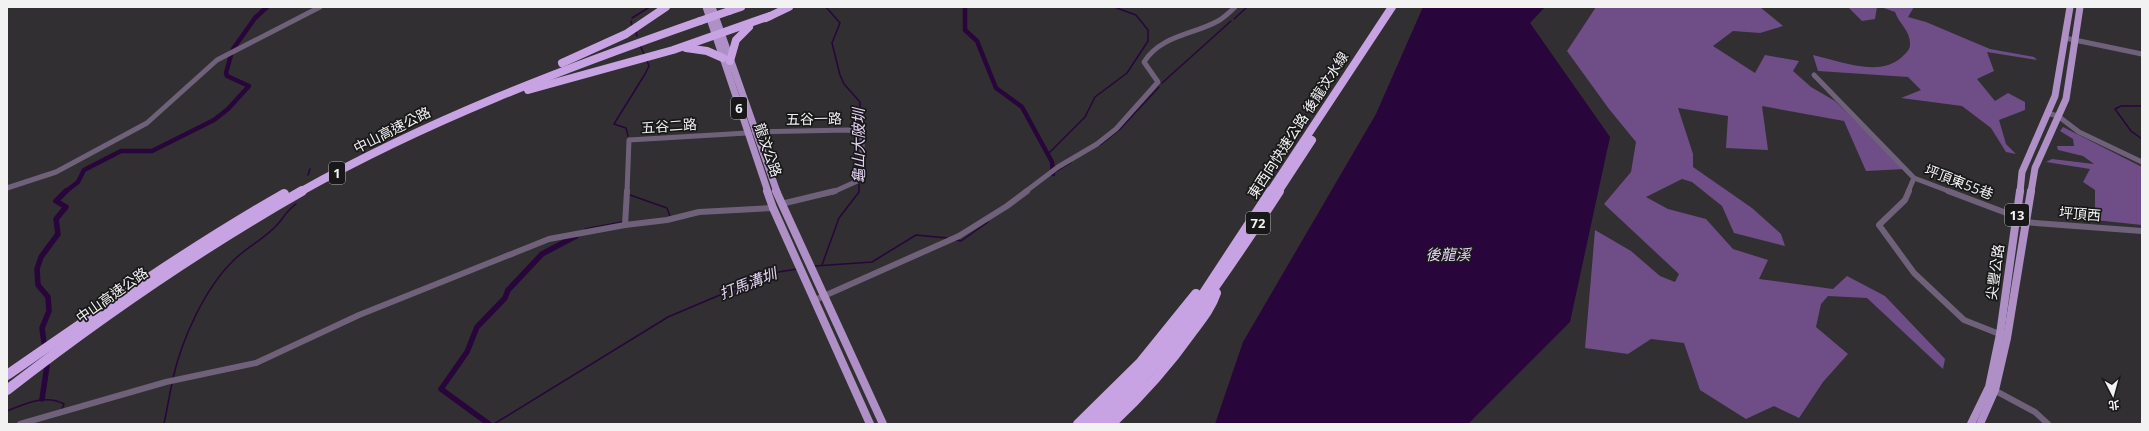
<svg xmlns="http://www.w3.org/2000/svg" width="2149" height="431" font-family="'Open Sans','Noto Sans TC',sans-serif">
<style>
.forest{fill:#6f4d87}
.water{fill:#28053b}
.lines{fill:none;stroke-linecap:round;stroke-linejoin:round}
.stream{stroke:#28053b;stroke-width:1.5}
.canal-far1{stroke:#28053b;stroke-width:4.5}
.canal{stroke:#28053b;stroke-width:5.5}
.minor-far1{stroke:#70617b;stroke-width:5}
.minor{stroke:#70617b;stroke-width:6}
.major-far1{stroke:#af90c6;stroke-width:7}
.major{stroke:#af90c6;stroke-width:8}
.highway-far1{stroke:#c8a3e3;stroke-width:8}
.highway{stroke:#c8a3e3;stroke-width:10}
.highway-bridge{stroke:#c8a3e3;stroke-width:8}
.labels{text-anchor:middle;stroke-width:3.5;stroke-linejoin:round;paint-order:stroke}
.shield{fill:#181819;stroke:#b1b1b2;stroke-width:1}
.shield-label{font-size:13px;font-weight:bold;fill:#f3f2f3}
.street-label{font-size:14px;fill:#f3f2f3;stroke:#181819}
.water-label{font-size:15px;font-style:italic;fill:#e5d2f4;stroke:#181819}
</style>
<rect width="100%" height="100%" fill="#312f32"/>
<g class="forest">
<path d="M1596 7H1760L1783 26 1760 33 1733 31 1713 46 1755 73 1765 55 1799 61 1793 71 1811 87 1835 101 1905 169 1866 171 1844 121 1762 106 1768 150 1726 148 1728 116 1678 108 1693 154V167L1752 208 1781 234 1785 246 1734 233 1722 206 1692 182 1682 179 1646 197 1668 209 1706 219 1733 249 1768 260 1759 279 1833 289 1847 276 1885 296 1945 359 1943 369 1867 298 1828 296 1821 304 1816 327 1848 354 1823 382 1799 418 1774 406 1746 419 1700 390 1684 343 1651 339 1628 354 1585 348 1595 230 1631 251 1660 276 1675 282 1679 274 1604 204 1631 172 1636 142 1609 109 1567 51Z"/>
<path d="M1848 7H1877L1875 19 1862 21Z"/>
<path d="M1881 7H1914L1908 17 1926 22 1990 49 2034 57 2037 60 1987 52 1994 71 1977 79 1995 101 2008 93 2025 102V110L1999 120 2006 144 2016 154 2006 152 1991 128 1962 106 1901 98 1921 90 1908 77 1818 71 1813 55C1840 61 1879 78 1902 57 1905 54 1910 50 1910 45 1911 31 1899 24 1895 12Z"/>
<path d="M2063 127 2142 167V225L2095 220V190L2083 182 2090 169 2046 162 2052 159 2094 164 2083 156 2058 150 2057 146H2074L2073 139 2060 131Z"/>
</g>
<path class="water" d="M1423 7H1545L1530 23 1610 137 1570 322 1468 424H1215L1243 342 1376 114Z"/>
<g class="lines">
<g class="stream">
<path d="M826 7 840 23 832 43 840 75 844 84 860 102V130"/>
<path d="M632 18 648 8"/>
<path d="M1234 19 1247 7"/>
<path d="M631 21 632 27"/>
<path d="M636 32 637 36"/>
<path d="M640 45 644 54"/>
<path d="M1162 83 1231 21"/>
<path d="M2142 106H2121L2115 109 2131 131 2142 139"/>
<path d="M628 136 626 128 614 124 645 74 649 66 647 61"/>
<path d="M1100 145 1119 130 1159 87"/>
<path d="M1048 154 1085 117 1095 97 1127 73 1148 41V30L1136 15 1114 7"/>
<path d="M1055 172 1071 162"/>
<path d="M308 175 310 169"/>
<path d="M859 178 860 168"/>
<path d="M630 195 667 208 670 217"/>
<path d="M585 229 622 222"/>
<path d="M956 240 961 241 988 222"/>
<path d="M822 265 839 218 859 192V182"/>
<path d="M815 266 872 262 916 235 947 238"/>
<path d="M173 378C182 339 205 287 235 259 247 247 264 239 276 226 284 218 285 212 296 204"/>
<path d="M7 411C25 404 45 394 64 404L62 409"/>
<path d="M164 424 172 383"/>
<path d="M494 424 668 317 772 273 797 269"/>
</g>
<g class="canal-far1">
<path d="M965 7V30L977 41 996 88 1022 107 1052 162 1053 174"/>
<path d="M233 49 255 18 267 7"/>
<path d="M65 192 78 182 84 170 121 151H152L214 120 228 109 249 86 227 76 226 73 231 55"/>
</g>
<g class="canal">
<path d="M44 343 42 328 49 311 48 297 38 285 37 269 41 257 58 234 56 219 66 207 56 201 66 191"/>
<path d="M42 399 47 366"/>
<path d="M489 424 441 389 467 352 477 327 505 298 508 290 542 254 576 236"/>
</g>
<g class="minor-far1">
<path d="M2065 38 2142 54"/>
<path d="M1814 75 1914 178 1951 192"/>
<path d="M2047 113 2058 116 2079 132 2142 162"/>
<path d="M754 132 848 130 862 133V179L833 192"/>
<path d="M7 188 56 172 147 123 217 60 320 7"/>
<path d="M627 192 629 140 747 133"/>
<path d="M1025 192 1058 167 1097 144 1116 129 1158 82 1144 62C1161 35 1193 35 1218 21 1225 17 1230 12 1235 7"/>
<path d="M1908 192 1914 178"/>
</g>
<g class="minor">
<path d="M1909 191 1905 200 1879 225 1914 273 1964 320 2002 335"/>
<path d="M1948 191 2009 214 2023 222 2142 231"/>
<path d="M781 204 835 191"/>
<path d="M625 225 627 191"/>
<path d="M815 300 959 236 1007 206 1027 191"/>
<path d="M1992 389 2035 412 2048 424"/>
<path d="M20 424 166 382 256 363 359 315 549 239 625 225 667 220 699 212 773 208"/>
</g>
<g class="major-far1">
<path d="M706 7 768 192"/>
<path d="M712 7 777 192"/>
<path d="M2020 192 2022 172 2055 96 2070 7"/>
<path d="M2031 192 2035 168 2066 99 2080 7"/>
</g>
<g class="major">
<path d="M767 191 773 208 870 424"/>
<path d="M776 191 883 424"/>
<path d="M1971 424 1989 387 2000 334 2020 191"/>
<path d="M1980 424 1995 390 2007 338 2031 191"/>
</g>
<g class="highway-far1">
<path d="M729 11 741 7"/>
<path d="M766 18 789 7"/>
<path d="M686 48 707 51 723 58"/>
<path d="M730 61 736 40 749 27"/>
<path d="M562 63 626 34 666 7"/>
<path d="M528 90 673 50 770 16"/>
<path d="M300 192C428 120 563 69 700 21"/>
<path d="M1270 192 1392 7"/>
<path d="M1278 192 1312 140"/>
</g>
<g class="highway">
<path d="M7 375C98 312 188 249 284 194"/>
<path d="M7 390C101 317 198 250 302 191"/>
<path d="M1078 424 1141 362 1196 294"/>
<path d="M1090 424 1141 374 1185 322 1271 191"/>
<path d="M1099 424C1172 353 1224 276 1279 191"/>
<path d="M1111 424C1141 396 1168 366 1192 332 1201 320 1211 308 1216 293"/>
</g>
<path class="highway-bridge" d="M700 21 729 11"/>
</g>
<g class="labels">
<g class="shield">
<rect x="731" y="97" width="16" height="22" rx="3"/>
<rect x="329" y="162" width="16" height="22" rx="3"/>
<rect x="2005" y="204" width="24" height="22" rx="3"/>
<rect x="1246" y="212" width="24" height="22" rx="3"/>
</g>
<g class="shield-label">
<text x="739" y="113">6</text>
<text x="337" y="178">1</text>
<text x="2017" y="220">13</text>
<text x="1258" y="228">72</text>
</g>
<g class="street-label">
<text transform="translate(814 119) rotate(-1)" y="5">五谷一路</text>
<text transform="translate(1298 125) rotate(-57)" y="5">東西向快速公路 後龍汶水線</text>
<text transform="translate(669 126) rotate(-4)" y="5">五谷二路</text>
<text transform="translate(392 130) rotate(-27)" y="5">中山高速公路</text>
<text transform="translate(768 150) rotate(71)" y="5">龍汶公路</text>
<text transform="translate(1959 182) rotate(21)" y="5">坪頂東55巷</text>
<text transform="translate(2080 214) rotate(5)" y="5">坪頂西</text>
<text transform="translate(1995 272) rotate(-82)" y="5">尖豐公路</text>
<text transform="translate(112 295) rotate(-35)" y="5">中山高速公路</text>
</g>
<g class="water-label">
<text transform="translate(859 146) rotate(-90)" y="5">龜山大陂圳</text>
<text x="1448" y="260">後龍溪</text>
<text transform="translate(748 284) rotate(-21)" y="5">打馬溝圳</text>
</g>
</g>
<rect width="2149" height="431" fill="none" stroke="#f3f2f3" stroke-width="16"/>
<g transform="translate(2113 395) rotate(174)" stroke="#181819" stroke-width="3" paint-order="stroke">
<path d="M0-3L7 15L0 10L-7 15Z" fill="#f3f2f3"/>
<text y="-6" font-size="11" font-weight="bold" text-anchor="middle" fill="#f3f2f3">北</text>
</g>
</svg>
